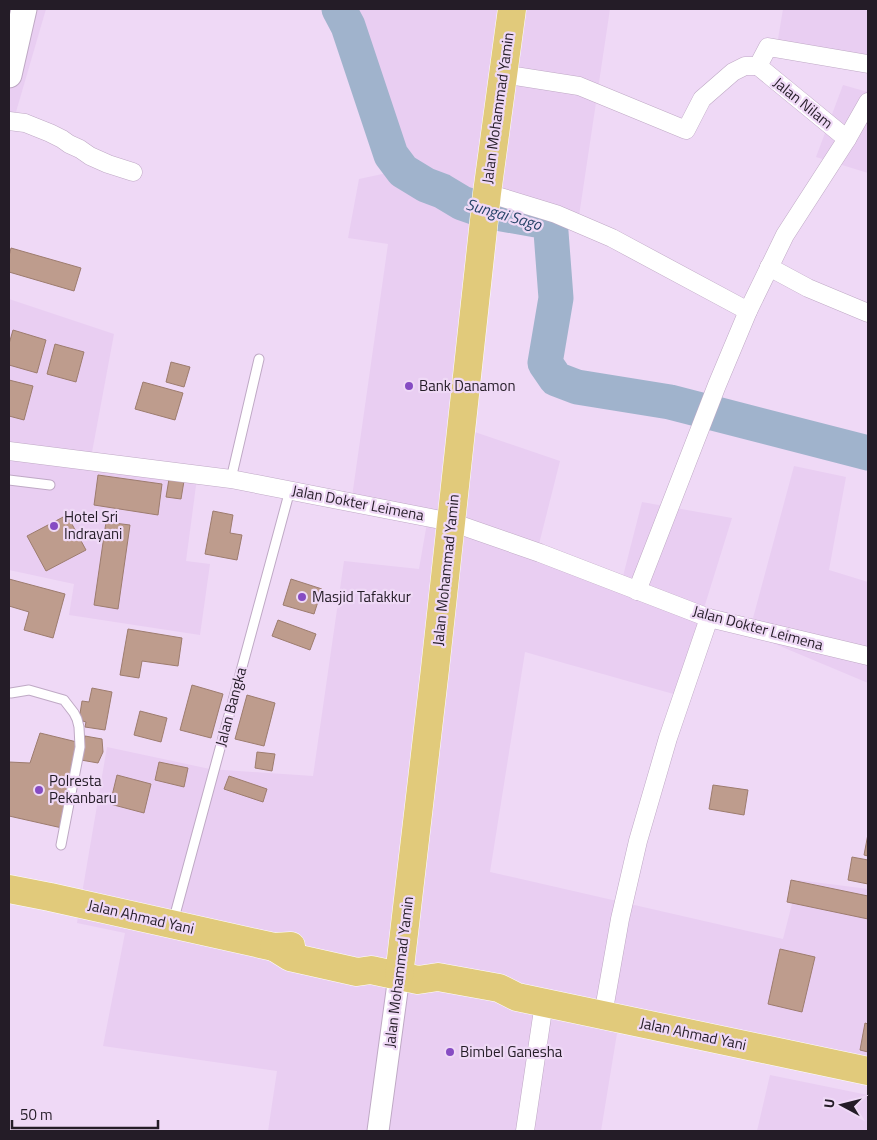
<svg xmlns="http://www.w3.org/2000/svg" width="877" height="1140" font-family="'Titillium Web',sans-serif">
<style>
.built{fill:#e9cef2}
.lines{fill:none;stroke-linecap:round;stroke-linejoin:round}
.river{stroke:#a0b3cc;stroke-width:35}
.building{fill:#be9c8d;stroke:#9d7c6e}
.service-casing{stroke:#bfa9c5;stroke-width:11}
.minor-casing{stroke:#bfa9c5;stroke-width:19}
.tertiary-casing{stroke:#bfa9c5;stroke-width:23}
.secondary-casing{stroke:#bfa9c5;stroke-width:27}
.primary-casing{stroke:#fff;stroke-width:29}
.service{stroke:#fff;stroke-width:9}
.minor{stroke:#fff;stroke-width:18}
.tertiary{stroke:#fff;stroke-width:21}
.secondary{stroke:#fff;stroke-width:25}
.primary{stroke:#e1ca7b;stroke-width:28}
.poi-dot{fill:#864cc3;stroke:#efd9f6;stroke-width:2}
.labels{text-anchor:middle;stroke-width:4.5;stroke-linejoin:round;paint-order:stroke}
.street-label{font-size:15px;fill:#241c27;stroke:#efd9f6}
.poi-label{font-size:15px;fill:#241c27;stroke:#efd9f6;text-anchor:start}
.water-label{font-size:16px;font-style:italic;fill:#254367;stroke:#efd9f6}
</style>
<rect width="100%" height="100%" fill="#efd9f6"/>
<g class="built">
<path d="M9 9H46L9 136Z"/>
<path d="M326 9H610L579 216 497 196 469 430 560 461 535 560 621 584 642 502 732 518 677 695 525 652 490 872 783 939 798 880 868 889V1058L621 1009 601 1131H268L277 1071 103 1046 125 933 77 923 107 747 210 769 313 776 344 561 419 569 428 517 351 504 388 244 348 238 359 179 387 173 399 176 384 146 356 66Z"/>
<path d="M783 9H868V64L776 51Z"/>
<path d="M843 85 868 92V173L816 157Z"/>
<path d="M9 299 114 334 90 463 197 478 186 561 210 564 200 635 69 615 74 584 9 570Z"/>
<path d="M794 466 846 477 829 570 868 582V683L749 633Z"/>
<path d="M770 1075 868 1095V1131H757Z"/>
</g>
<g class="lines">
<path class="river" d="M339 9 348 26 391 155 403 171 426 185 442 191 462 203 485 211 542 221 548 225 551 232 556 298 545 363 556 379 577 387 670 402 868 453"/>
</g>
<g class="building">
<path d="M11 248 81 268 74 291 9 272V256Z"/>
<path d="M13 330 46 340 37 373 9 365V344Z"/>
<path d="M55 344 84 352 76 382 47 374Z"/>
<path d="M171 362 190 367 184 387 166 382Z"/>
<path d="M9 380 33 386 24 420 9 416Z"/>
<path d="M143 382 183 393 175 420 135 409Z"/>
<path d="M98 475 162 484 158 515 94 505Z"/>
<path d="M169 479 184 481 181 499 166 497Z"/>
<path d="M213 511 233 515 230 533 242 535 237 560 205 554Z"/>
<path d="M67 515 86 550 46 571 27 536Z"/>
<path d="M106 522 130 525 118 609 94 605Z"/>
<path d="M9 579 65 594 53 638 24 630 29 612 9 606Z"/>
<path d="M291 579 322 589 314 614 283 605Z"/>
<path d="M278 620 316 634 310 650 272 636Z"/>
<path d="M128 629 182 638 178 666 142 661 139 678 120 675Z"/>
<path d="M192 685 223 694 211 738 180 730Z"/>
<path d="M92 688 112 692 105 730 85 727 86 722 79 720 82 701 89 702Z"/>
<path d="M247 695 275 703 264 746 235 739Z"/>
<path d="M140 711 167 718 161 742 134 735Z"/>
<path d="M40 733 77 742 62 828 9 816V762L30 763Z"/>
<path d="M85 736 102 739 103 752 98 763 81 760Z"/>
<path d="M257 752 275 754 272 771 255 768Z"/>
<path d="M159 762 188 768 184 787 155 780Z"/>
<path d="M117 775 151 784 144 813 110 804Z"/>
<path d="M229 776 267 789 263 802 224 789Z"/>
<path d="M713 785 748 790 744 815 709 809Z"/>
<path d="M868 834V856L864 855Z"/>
<path d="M852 857 868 860V884L848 880Z"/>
<path d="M791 880 868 896V919L787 902Z"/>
<path d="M780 949 815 957 802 1012 768 1004Z"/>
<path d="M865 1023 868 1024V1052L860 1050Z"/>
</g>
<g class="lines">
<defs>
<g id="service">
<path d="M231 479 259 359"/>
<path d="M9 480 50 485"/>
<path d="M11 693 29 690 64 700 74 713 77 719 79 727 80 747 61 845"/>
<path d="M173 922 290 490"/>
</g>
<g id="minor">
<path d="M758 66 847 139"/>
<path d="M503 74 579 86 686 130 702 99 733 72 745 66H758L768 47 868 64"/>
<path d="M9 121 25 123 50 133 62 139 69 144 80 149 90 156 108 164 133 172"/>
<path d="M487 193 556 214 612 238 748 311"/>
<path d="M769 267 808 288 868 313"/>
<path d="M9 451 231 479 451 522 540 553 709 618 868 656"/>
<path d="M637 591 717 385 748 311 785 235 847 139 868 102"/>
<path d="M603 1015 620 919 638 841 668 738 709 618"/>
<path d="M525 1131 544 1003"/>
</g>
<path id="tertiary" d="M378 1131 399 976"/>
<path id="secondary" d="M9 75 24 9"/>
<g id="primary">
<path d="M9 889 50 897 274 947 291 946"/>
<path d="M274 947 290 957 357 972 371 970 418 980 438 977 499 988 517 997 868 1071"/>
<path d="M399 976 435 669 487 193 512 9"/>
</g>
</defs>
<use href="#service" class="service-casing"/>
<use href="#minor" class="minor-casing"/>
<use href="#tertiary" class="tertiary-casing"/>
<use href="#secondary" class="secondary-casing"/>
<use href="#primary" class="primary-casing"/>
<use href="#service" class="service"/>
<use href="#minor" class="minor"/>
<use href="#tertiary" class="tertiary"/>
<use href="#secondary" class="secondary"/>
<use href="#primary" class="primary"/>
</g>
<g class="poi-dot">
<circle cx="409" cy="386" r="5"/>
<circle cx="54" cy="526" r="5"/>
<circle cx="302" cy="597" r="5"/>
<circle cx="39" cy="790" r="5"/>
<circle cx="450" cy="1052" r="5"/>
</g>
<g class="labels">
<g class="street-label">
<text transform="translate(803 103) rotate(39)" y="5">Jalan Nilam</text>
<text transform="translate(498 108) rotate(-82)" y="5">Jalan Mohammad Yamin</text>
<text transform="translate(358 503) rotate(11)" y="5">Jalan Dokter Leimena</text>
<text transform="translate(446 570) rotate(-84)" y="5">Jalan Mohammad Yamin</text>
<text transform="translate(758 628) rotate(15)" y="5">Jalan Dokter Leimena</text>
<text transform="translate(231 707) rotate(-75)" y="5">Jalan Bangka</text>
<text transform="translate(141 917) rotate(13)" y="5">Jalan Ahmad Yani</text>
<text transform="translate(399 972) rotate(-83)" y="5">Jalan Mohammad Yamin</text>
<text transform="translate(693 1034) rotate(12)" y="5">Jalan Ahmad Yani</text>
</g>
<g class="poi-label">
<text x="419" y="391">Bank Danamon</text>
<text x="64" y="522">Hotel Sri<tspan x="64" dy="17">Indrayani</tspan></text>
<text x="312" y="602">Masjid Tafakkur</text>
<text x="49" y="786">Polresta<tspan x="49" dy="17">Pekanbaru</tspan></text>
<text x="460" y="1057">Bimbel Ganesha</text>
</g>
<g class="water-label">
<text transform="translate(504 214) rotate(16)" y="6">Sungai Sago</text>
</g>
</g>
<rect width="877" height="1140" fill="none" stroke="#241c27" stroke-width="20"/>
<g transform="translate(842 1105) rotate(277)" stroke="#efd9f6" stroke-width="4" paint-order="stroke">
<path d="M0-4L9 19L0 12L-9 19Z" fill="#241c27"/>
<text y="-8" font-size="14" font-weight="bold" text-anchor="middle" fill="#241c27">U</text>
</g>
<path d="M12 1120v8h146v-8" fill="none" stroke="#241c27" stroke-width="2.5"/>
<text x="20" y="1120" font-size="15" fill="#241c27" stroke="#efd9f6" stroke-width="4" paint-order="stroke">50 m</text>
</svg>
